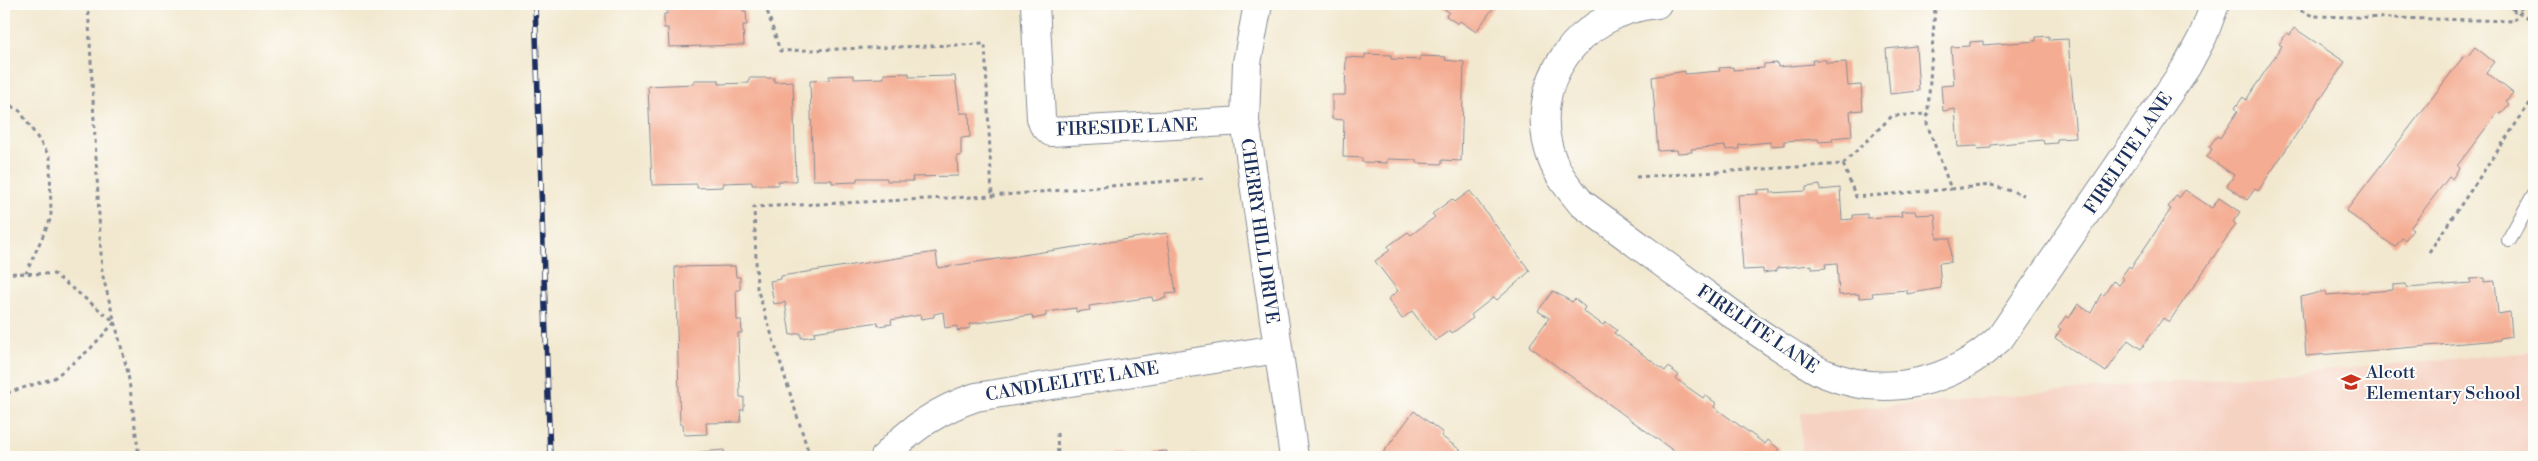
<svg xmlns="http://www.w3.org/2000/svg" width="2538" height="461" font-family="'Libre Bodoni',serif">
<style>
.built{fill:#f6d2c3}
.building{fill:#f4ac92}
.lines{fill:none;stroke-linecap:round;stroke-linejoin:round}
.lane-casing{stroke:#868c96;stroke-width:16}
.street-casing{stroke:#868c96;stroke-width:30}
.path{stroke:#868c96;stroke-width:3;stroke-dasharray:4 4;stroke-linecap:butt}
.lane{stroke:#fff;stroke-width:14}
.street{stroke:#fff;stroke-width:28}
.rail-casing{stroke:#1b2f5e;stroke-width:5.5}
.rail{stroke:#fdfcf7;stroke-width:4;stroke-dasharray:11;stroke-linecap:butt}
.labels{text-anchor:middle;stroke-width:4;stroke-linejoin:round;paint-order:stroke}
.street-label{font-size:18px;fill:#1b2f5e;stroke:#fdfcf7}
.poi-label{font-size:18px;fill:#1b2f5e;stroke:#fdfcf7;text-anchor:start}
</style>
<rect width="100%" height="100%" fill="#fdfcf7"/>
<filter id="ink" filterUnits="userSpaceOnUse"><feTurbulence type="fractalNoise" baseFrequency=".02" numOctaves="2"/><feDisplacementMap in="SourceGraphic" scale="10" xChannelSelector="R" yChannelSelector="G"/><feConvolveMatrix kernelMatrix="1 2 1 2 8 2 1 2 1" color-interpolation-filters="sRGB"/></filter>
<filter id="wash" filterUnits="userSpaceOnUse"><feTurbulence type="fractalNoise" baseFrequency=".0096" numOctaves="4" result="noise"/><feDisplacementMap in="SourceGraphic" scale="20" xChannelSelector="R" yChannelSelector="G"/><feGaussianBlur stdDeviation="1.12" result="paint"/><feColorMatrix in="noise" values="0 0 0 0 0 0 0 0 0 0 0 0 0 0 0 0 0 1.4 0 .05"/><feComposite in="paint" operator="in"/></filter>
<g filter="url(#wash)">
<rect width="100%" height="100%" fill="#f2e8cf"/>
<path class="built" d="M2534 352V457H1802L1801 413Z"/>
<g id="blocks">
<g class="building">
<path d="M667 4H742L743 11H746L747 25H743L744 45 669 47 668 28H664V14H667Z"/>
<path d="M1437 4H1496L1476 32 1460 21 1458 24 1446 16 1449 12Z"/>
<path d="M2294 28 2345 62 2258 191 2255 189 2247 200 2227 186 2234 175 2207 157 2212 149 2209 147 2217 136 2220 138 2238 111 2235 108 2243 97 2246 100 2282 46 2279 44 2287 33 2290 35Z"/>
<path d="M2049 36V40L2068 39 2076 138 2057 139V143L2044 144 2043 140 1991 145V148L1978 149 1977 146 1958 147 1955 109 1943 111 1941 86 1954 85 1951 47 1970 46V42L1983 41V45L2036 41V37Z"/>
<path d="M1916 46 1919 91 1890 94 1886 49Z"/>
<path d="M2475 47 2494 62 2486 72 2513 93 2506 101 2509 104 2501 114 2498 112 2457 166 2459 168 2452 179 2449 177 2410 228 2413 230 2405 240 2402 238 2395 247 2346 211 2464 56 2467 57Z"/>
<path d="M1365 54 1391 55V59L1420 60V56L1446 57 1445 60 1464 62 1461 161 1442 160V164L1417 163V160L1387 159V163L1362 162V158L1343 157 1344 120 1332 119V95H1345L1346 57 1365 58Z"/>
<path d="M1812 60H1826V63L1846 62 1848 86 1861 85 1863 110 1850 111 1852 136 1832 138 1833 141 1819 142 1818 139 1784 141V145L1770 146V142L1739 145V149L1726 150 1725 146 1691 149 1692 152 1678 153 1677 150 1658 151 1652 77 1685 71V74L1720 71 1719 68 1733 67V70L1764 68V64L1777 63 1778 67 1813 64Z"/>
<path d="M909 73V77L955 76 960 113H969L970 137 961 138V156H957L958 176 912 177 913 181H887V178H857V182L832 183V180H813L810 81 829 80V76L854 75V79L884 78V74Z"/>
<path d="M749 78H774V82L793 81 796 181H778V185H752V182L723 183V187L697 188V184L652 185 648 86 694 84V80H719V84L749 83Z"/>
<path d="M1820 185V190L1840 188 1842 220 1853 219V215L1867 214V218L1902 216 1901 211H1915L1916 215 1935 214 1937 238H1950L1951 262 1939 263 1941 288 1907 294V290L1872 293 1873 297 1859 298V294L1839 295 1837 263 1825 264 1826 268 1812 269V265L1777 268V271L1763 273V269L1743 270 1738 195 1758 194 1757 190 1771 189V193L1806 191V187Z"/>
<path d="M2185 190 2212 208 2219 198 2240 212 2233 222 2236 224 2169 322 2163 318 2141 349 2128 340 2106 372 2055 338 2061 329 2058 327 2066 316 2069 318 2078 304 2091 313 2101 294 2104 295 2113 281 2119 285 2124 279 2121 277 2129 266 2131 268 2171 209 2168 207 2176 196 2179 198Z"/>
<path d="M1470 191 1530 271 1497 300 1494 297 1471 315 1473 318 1452 333 1450 330 1435 341 1412 311 1402 319 1388 299 1398 291 1375 261 1390 250 1388 246 1408 232 1411 235 1435 217 1432 214 1452 199 1455 202Z"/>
<path d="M1167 233 1176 293 1165 294 1166 298 1153 301 1152 297 1089 306 1090 310 1076 312V308L1046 312V316L1033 319 1032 315 969 324 970 328 957 331V326L945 328 943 312 934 314V317L921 319 920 315 891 320 892 324 878 326V322L814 332 815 336 801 338V333L790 335 785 302 774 304 770 281 781 279V276L936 252 938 268Z"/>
<path d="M735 266 736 277H740V290H736L737 320H741L742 333H738L740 397H744V410H740L741 422 706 423 707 434 684 435 683 424H680L675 267Z"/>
<path d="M2484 278V282L2495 281 2498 314 2510 312 2512 336 2500 338V340L2306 356 2301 297 2325 291 2326 295 2393 290V285L2406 284 2407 288 2471 283 2470 279Z"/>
<path d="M1553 291 1572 302 1575 299 1585 307 1583 311 1603 325 1606 322 1617 330 1614 333 1665 371 1668 367 1679 375 1676 379 1703 398 1705 395 1716 403 1714 407 1765 444 1768 440 1779 449 1776 452 1783 457H1682L1529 346 1549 318 1538 311Z"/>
<path d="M1414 411 1443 433 1441 436 1470 457H1380Z"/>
<path d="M724 450 725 457H700V452Z"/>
<path d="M1167 451V455L1198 454V457H1154V452Z"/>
<path d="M1111 453H1124L1125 457H1111Z"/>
</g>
</g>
</g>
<g filter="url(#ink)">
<use href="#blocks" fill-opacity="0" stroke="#868c96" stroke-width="1"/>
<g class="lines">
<defs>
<path id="lane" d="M2509 240 2534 195"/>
<g id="street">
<path d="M1035 4 1041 118 1043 124 1051 132 1245 121"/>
<path d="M1258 4 1247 63 1245 121 1294 457"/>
<path d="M1657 4C1580 11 1524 83 1552 159 1558 176 1570 189 1581 203 1624 234 1666 266 1709 297 1737 318 1764 337 1793 355 1804 361 1814 370 1826 374 1887 399 1952 383 2000 338L2187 66 2203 36 2215 4"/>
<path d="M885 457C910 428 940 409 976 397L1277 349"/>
</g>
</defs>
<use href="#lane" class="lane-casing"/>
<use href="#street" class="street-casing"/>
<g class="path">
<path d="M88 4 102 273 128 373 139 457"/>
<path d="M765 4 780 51 985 44 992 196"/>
<path d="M1930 4 1935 8 1927 124 1951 189 1991 185 2024 195"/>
<path d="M2286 4 2313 16 2515 21 2514 9 2534 8"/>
<path d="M2504 4 2534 21"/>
<path d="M1935 8 1980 4"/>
<path d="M4 9 8 4"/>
<path d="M4 102 20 111 50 157 51 218 26 273"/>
<path d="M1843 164 1892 116 1928 114"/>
<path d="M1636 177 1843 164 1856 197 1951 189"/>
<path d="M2429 252 2534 97"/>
<path d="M4 273 54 274 115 322 89 350 54 378 4 394"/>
<path d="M1057 433 1058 457"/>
<path d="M810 457 757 288 754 207 992 196 1205 178"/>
</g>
<use href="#lane" class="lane"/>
<use href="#street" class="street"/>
<defs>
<path id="rail" d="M535 4 550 457"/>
</defs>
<use href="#rail" class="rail-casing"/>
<use href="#rail" class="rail"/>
</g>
</g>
<defs>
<symbol id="school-bare" viewBox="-9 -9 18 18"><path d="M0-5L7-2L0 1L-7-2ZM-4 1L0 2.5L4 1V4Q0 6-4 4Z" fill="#c8321e" stroke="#fdfcf7" stroke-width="2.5" paint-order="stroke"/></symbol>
</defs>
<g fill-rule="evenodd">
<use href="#school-bare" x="2337" y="368" width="28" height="28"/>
</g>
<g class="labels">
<g class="street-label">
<text transform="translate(1127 127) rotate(-2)" y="6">FIRESIDE LANE</text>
<text transform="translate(2128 153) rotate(-56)" y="6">FIRELITE LANE</text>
<text transform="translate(1260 231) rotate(82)" y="6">CHERRY HILL DRIVE</text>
<text transform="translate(1758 329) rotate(34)" y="6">FIRELITE LANE</text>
<text transform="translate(1072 381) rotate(-9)" y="6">CANDLELITE LANE</text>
</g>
<g class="poi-label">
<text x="2366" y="378">Alcott<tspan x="2366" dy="21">Elementary School</tspan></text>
</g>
</g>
<rect width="2538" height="461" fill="none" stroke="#fdfcf7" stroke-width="20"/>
</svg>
